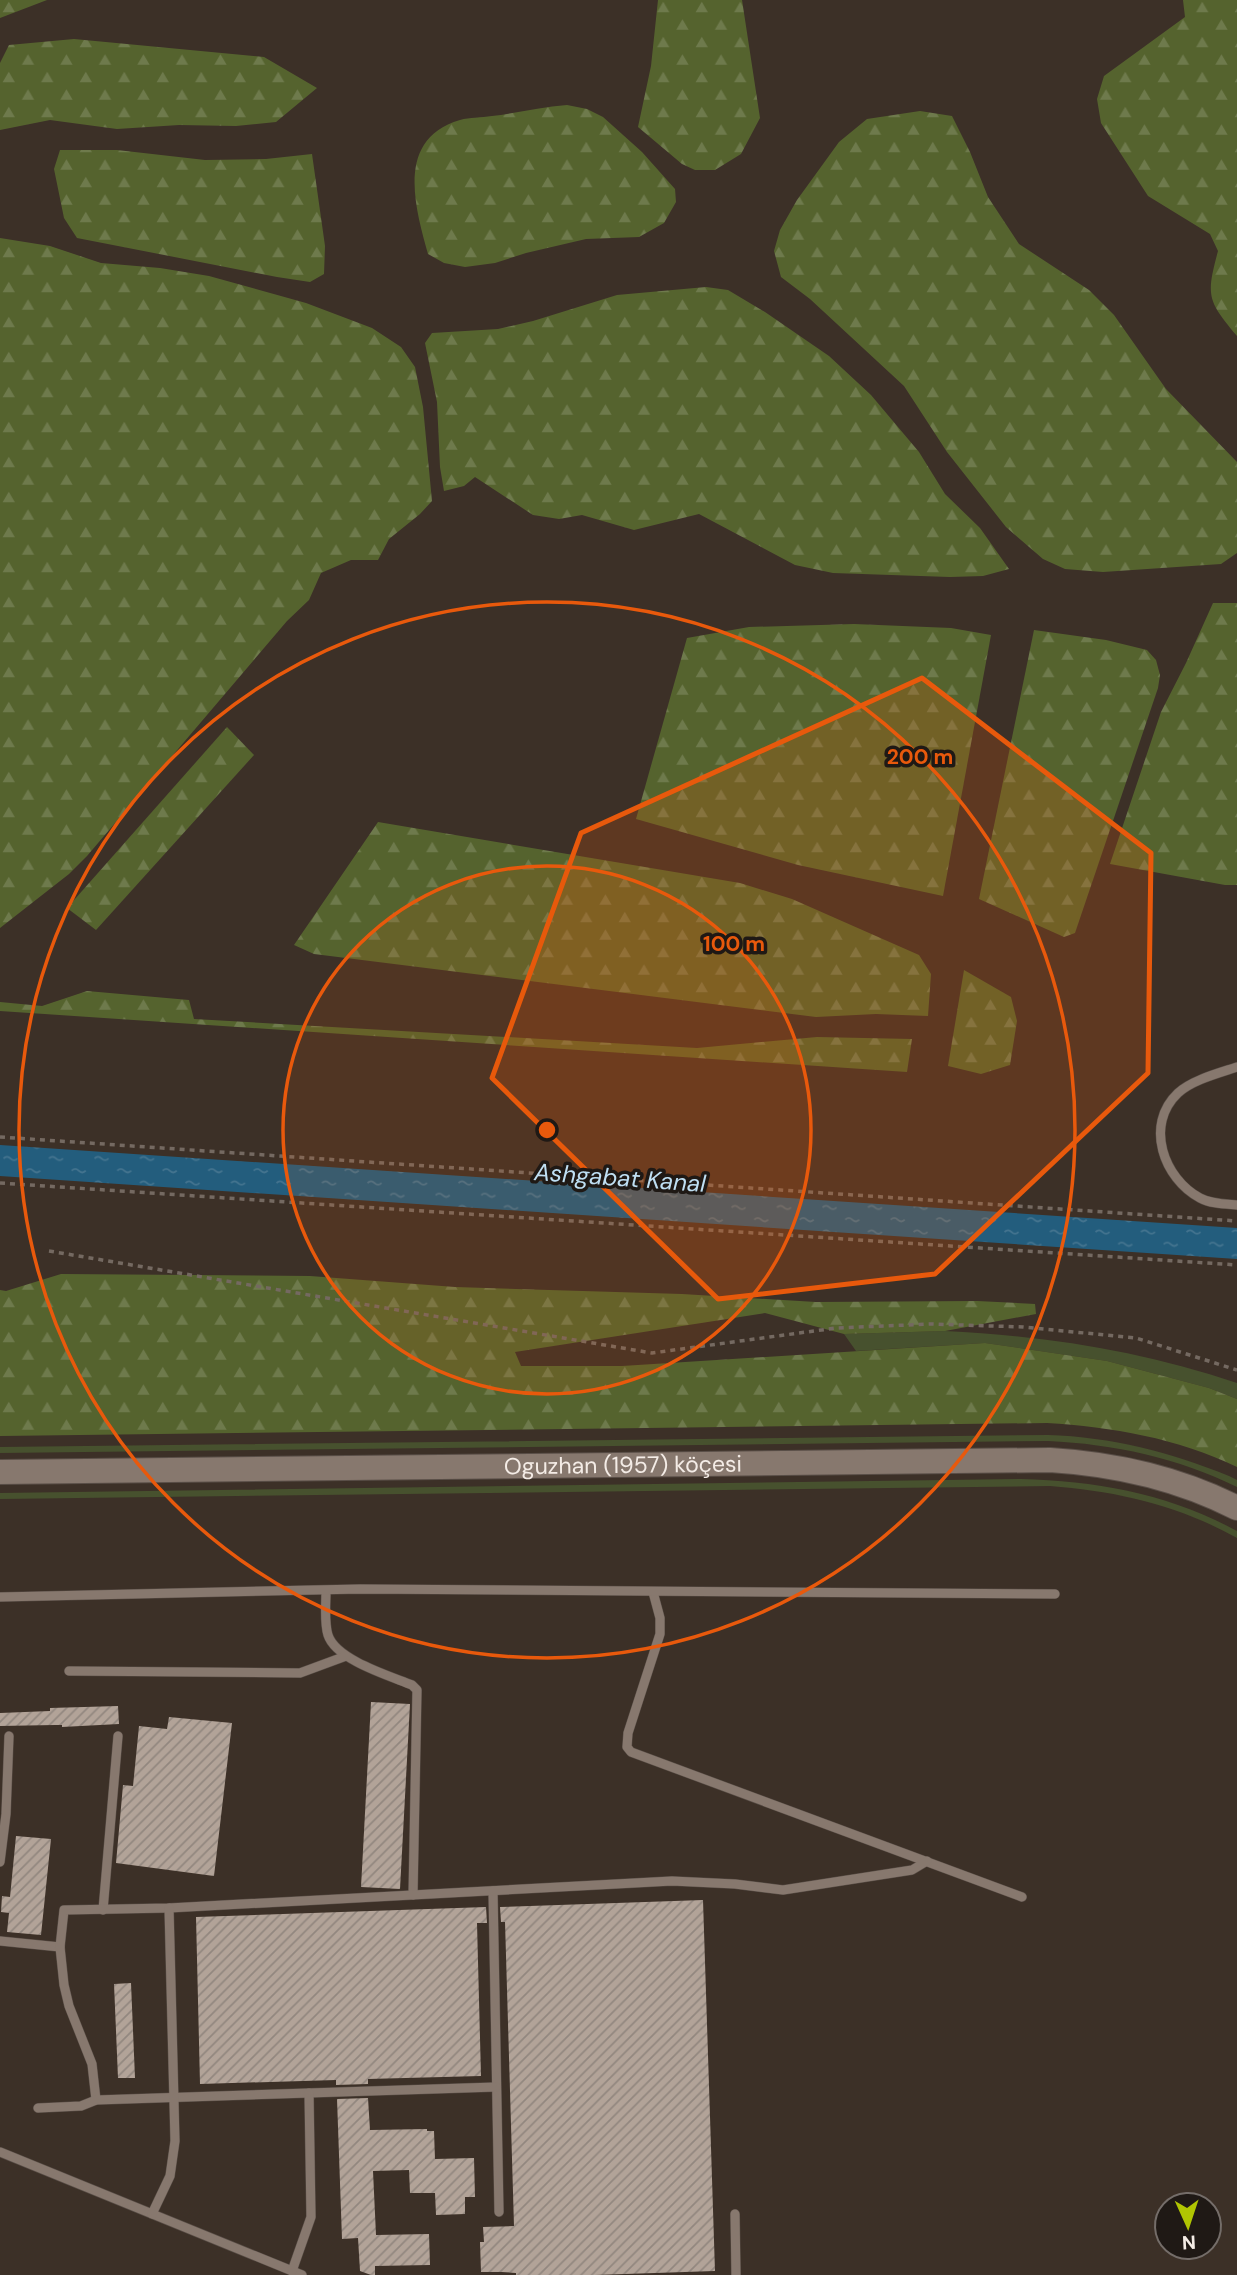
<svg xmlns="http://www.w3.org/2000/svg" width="1237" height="2275" font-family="'DM Sans',sans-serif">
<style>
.grass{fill:#47512e}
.forest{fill:url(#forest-firs)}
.water{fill:url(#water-ripples)}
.building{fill:url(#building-hatch)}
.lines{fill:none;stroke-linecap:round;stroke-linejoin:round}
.lane-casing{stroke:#594e47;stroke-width:10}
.secondary-casing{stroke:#594e47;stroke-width:26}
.path{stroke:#746961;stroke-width:3.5;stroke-dasharray:5 5;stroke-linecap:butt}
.lane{stroke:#87786e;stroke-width:9}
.secondary{stroke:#87786e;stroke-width:24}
.marked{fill:#e8590c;fill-opacity:0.2;stroke:#e8590c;stroke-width:5;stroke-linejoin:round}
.ring{fill:none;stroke:#e8590c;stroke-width:3.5}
.labels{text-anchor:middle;stroke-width:7;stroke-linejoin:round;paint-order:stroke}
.street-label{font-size:23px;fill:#f4ece6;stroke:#1f1915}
.water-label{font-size:24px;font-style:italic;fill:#bfdff3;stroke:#1f1915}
.centre{fill:#e8590c;stroke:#1f1915;stroke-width:3.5}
.ring-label{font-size:21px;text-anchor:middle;font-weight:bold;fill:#e8590c;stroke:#1f1915;stroke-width:7;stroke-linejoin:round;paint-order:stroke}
</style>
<defs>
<pattern id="forest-firs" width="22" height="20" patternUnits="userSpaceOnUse" patternTransform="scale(1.75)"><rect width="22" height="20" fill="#55632e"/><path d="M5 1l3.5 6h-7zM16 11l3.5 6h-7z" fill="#6e7a4c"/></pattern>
<pattern id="water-ripples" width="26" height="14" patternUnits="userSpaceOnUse" patternTransform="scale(1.75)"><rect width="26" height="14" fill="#235d7d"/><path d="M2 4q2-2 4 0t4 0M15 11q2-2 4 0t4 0" fill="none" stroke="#44748f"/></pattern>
<pattern id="building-hatch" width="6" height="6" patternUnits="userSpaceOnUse" patternTransform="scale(1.75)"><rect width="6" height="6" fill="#b2a398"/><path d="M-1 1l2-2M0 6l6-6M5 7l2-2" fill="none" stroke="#92877f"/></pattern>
</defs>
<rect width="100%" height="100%" fill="#3c3027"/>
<g class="grass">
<path d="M945 1331C1045 1336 1142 1351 1237 1383V1399L1209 1388 1107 1361 985 1343 856 1351 844 1334Z"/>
<path d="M1048 1435C1112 1437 1170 1452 1229 1476L1237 1480V1487C1178 1458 1114 1444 1048 1441L0 1453V1447Z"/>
<path d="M1021 1479C1098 1481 1169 1494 1237 1531V1538C1178 1505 1116 1491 1050 1486L0 1499V1493Z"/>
</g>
<g class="forest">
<path d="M0 0H47L0 18Z"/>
<path d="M658 0H742L760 118 741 154 715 170H695L682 164 638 127 651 66Z"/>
<path d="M1183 0H1237V336C1207 300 1206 296 1218 251L1210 234 1148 196 1101 123 1097 99 1104 76 1185 17Z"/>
<path d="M74 39 264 57 317 88 276 122 236 126 179 125 117 129 50 120 0 130V63L9 45Z"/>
<path d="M567 105 587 109 603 117 642 152 675 189 676 202 664 223 639 237 586 239 526 253 495 263 465 267 444 263 428 254C415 207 395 139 460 120 470 117 481 118 492 116 517 113 542 107 567 105Z"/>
<path d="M920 111 952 116 970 152 988 197 1019 244 1089 290 1114 315 1166 389 1237 462V553L1221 564 1103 572 1065 569 1043 559 1006 527 947 452 904 386 810 299 781 277 774 251 780 230 797 200 839 142 867 119Z"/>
<path d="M60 150H117L205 160 266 159 312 154 325 246 324 274 310 282 277 277 77 238 64 218 54 169Z"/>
<path d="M0 238 50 246 101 263 160 268 209 276 306 303 372 328 401 347 415 367 423 407 432 501 420 514 389 539 378 560H351L321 573 309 600 287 621 87 856 69 874 0 928Z"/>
<path d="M706 287 728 290 765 312 829 356 871 395 919 452 945 494 980 528 1009 569 983 576 950 577 833 573 795 565 699 514 634 530 582 515 559 519 533 515 475 477 464 486 444 491 440 467 437 402 425 343 432 333 498 329 533 321 617 295Z"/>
<path d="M1213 603H1237V885H1225L1110 864 1161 712 1186 663Z"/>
<path d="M854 624 951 628 991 635 943 896 798 865 636 819 687 638 749 627Z"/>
<path d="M1034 630 1106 640 1147 650 1156 660 1160 675 1158 688 1075 933 1064 937 979 899Z"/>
<path d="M227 727 254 755 96 930 67 908Z"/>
<path d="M378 822 740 883 792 899 919 955 931 974 928 1016 876 1014 816 1017 314 954 294 945Z"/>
<path d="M964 970 1011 997 1017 1021 1010 1065 981 1074 948 1066Z"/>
<path d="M87 991 189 1000 194 1019 697 1048 817 1037 912 1039 907 1072 0 1011V1002L42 1006Z"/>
<path d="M61 1274 310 1276 455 1287 682 1294 816 1302 977 1301 1035 1304 1036 1314 945 1331 844 1334 765 1313 515 1352 521 1366H622L985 1343 1107 1361 1209 1388 1237 1399V1467C1177 1438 1112 1427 1047 1423L0 1436V1290L6 1291Z"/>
</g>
<path class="water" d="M0 1145 1237 1228V1259L0 1176Z"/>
<g class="building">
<path d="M371 1702 410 1704 400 1889 361 1887Z"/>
<path d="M118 1706 119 1724 62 1727V1725H55L0 1726V1713L50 1711V1708Z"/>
<path d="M169 1717 232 1723 214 1876 116 1863 123 1785 133 1786 139 1726 167 1729Z"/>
<path d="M16 1836 51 1839 41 1935 7 1932 9 1913 1 1912 2 1896 10 1897Z"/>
<path d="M703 1900 715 2271 595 2275H516V2273L502 2272H481L480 2242H484L483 2227 514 2226 505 1922H501L500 1907Z"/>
<path d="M486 1907 487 1923H477L481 2076 368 2079V2084L336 2085V2080L200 2084 196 1917Z"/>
<path d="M131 1983 135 2078H118L114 1984Z"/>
<path d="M368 2098 370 2130 427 2129V2131H434L435 2159 474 2158 475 2197H465V2214L436 2215 435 2193H410L409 2170 373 2171 376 2235 429 2234 430 2265 375 2266V2275H371L360 2271 358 2238 342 2239 337 2099Z"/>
</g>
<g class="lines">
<defs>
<g id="lane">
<path d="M1237 1067C1219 1073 1192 1080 1178 1093 1144 1125 1164 1179 1200 1198 1211 1204 1225 1204 1237 1205"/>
<path d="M326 1591C326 1604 324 1622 328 1635 336 1660 390 1676 412 1685L417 1690 413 1895"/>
<path d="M653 1592 660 1618V1634L628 1733 627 1747 631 1752 1022 1897"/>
<path d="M0 1597 360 1589 1055 1594"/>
<path d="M69 1671 300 1673 346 1656"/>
<path d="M0 1862 6 1814 9 1736"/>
<path d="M493 1891 499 2212"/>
<path d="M103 1910 118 1736"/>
<path d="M0 1941 60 1947"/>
<path d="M96 2100 92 2064 69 2006 64 1985 60 1947 64 1910 169 1908 672 1881 735 1884 783 1890 912 1870 927 1861"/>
<path d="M38 2108 81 2106 96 2100 496 2087"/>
<path d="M0 2152 302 2275"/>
<path d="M152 2214 170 2176 175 2141 169 1908"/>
<path d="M735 2214 736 2275"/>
<path d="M292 2271 311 2217 309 2093"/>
</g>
<g id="secondary">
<path id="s1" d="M0 1472 1050 1460C1116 1464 1178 1478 1237 1508"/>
</g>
</defs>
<use href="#lane" class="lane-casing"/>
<use href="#secondary" class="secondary-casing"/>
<g class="path">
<path d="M0 1137 1237 1221"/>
<path d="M0 1183 1237 1265"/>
<path d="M49 1251 652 1353 836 1328 931 1324 1023 1327 1136 1338 1237 1370"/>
</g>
<use href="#lane" class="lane"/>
<use href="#secondary" class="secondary"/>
</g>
<path class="marked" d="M922 678 1151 853 1148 1073 935 1274 718 1299 492 1078 581 833Z"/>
<circle cx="547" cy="1130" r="264" fill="#e8590c" fill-opacity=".12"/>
<g class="ring">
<circle cx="547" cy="1130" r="264"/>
<circle cx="547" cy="1130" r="528"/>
</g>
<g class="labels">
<g class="street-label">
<text dy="8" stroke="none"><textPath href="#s1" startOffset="623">Oguzhan (1957) köçesi</textPath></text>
</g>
<g class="water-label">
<text transform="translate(620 1178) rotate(4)" y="8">Ashgabat Kanal</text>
</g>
</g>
<circle cx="547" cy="1130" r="10" class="centre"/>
<g class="ring-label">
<text x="920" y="764">200 m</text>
<text x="734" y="951">100 m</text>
</g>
<g transform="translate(1188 2226) rotate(177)"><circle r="33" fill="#1f1915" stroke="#746d69" stroke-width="2"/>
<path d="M0-5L12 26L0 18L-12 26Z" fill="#b0c502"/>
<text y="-10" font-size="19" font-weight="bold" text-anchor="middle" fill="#f4ece6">N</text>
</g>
</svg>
